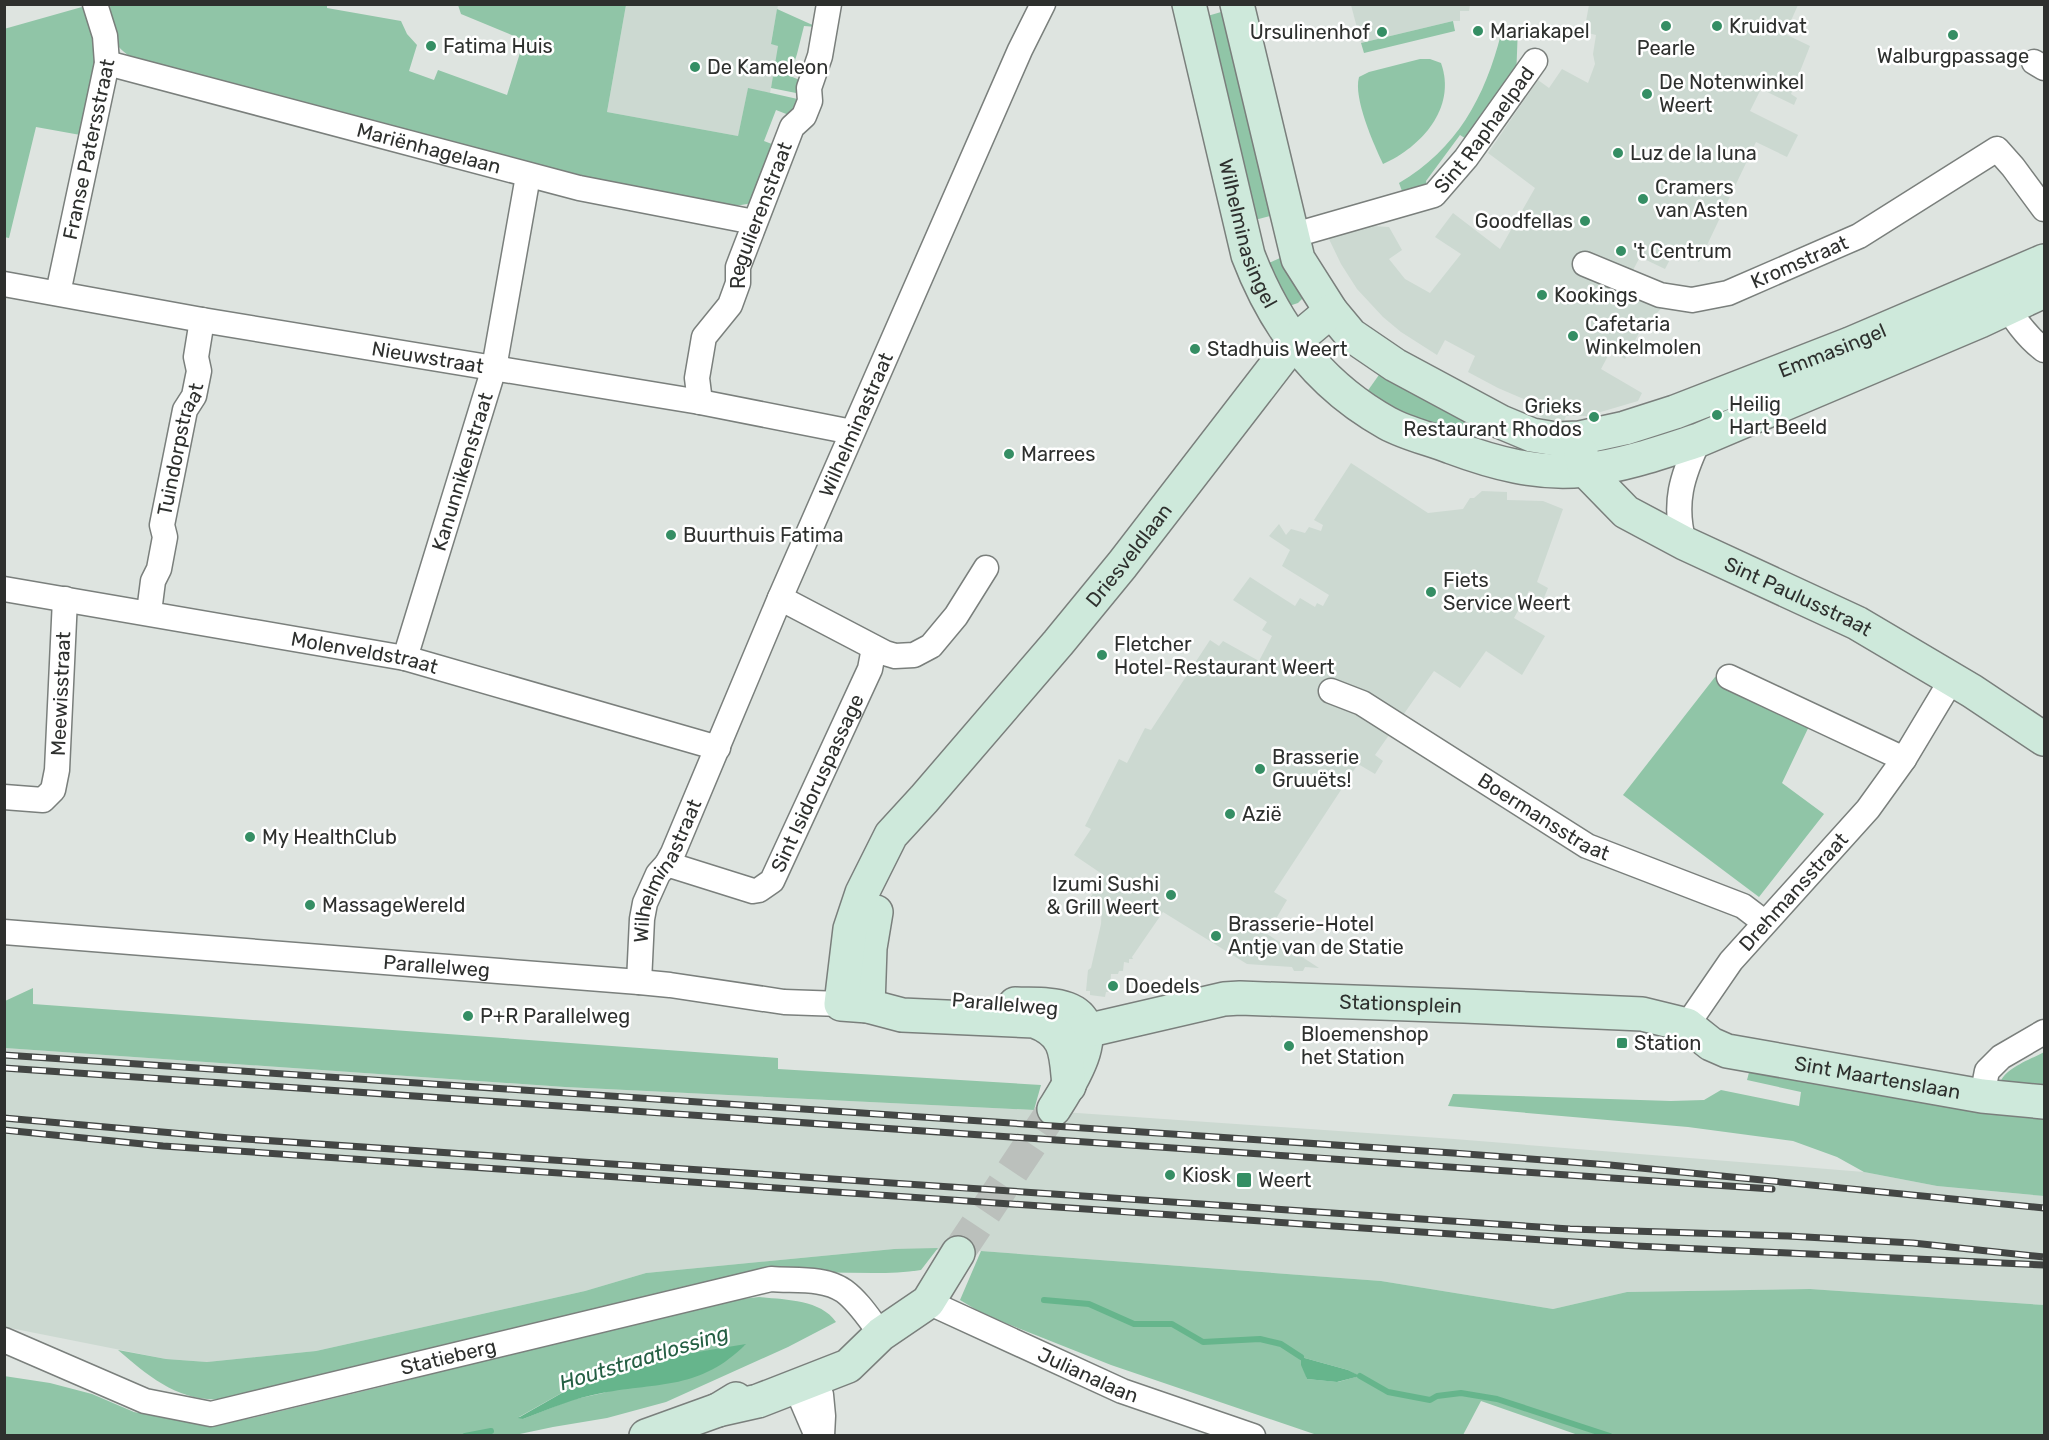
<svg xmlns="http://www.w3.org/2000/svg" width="2049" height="1440" font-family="Rubik,sans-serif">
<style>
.built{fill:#ccd9d1}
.green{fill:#90c5a7;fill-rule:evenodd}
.water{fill:#66b58c}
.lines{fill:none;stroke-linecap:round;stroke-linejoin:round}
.stream{stroke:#66b58c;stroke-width:6}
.secondary-tunnel{stroke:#bbc0bc;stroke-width:33;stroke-dasharray:33 16;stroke-linecap:butt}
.street-casing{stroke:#7a7f7c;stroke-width:27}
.secondary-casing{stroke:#7a7f7c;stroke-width:36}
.street{stroke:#fff;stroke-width:24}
.secondary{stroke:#cee9db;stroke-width:33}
.rail-casing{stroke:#434644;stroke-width:7}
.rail{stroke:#fff;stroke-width:4.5;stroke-dasharray:14;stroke-linecap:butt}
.poi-dot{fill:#358e64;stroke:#fff;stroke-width:2}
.labels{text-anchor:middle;stroke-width:5;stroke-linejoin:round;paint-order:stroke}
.poi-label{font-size:20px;fill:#2e302e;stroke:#fff;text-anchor:start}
.street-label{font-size:20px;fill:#2e302e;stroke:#fff}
.water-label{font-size:21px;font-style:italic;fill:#245f43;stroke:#fff}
</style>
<rect width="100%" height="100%" fill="#dee4e0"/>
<g class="built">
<path d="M626 5H778L771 43 779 46 770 93 748 89 738 136 607 112Z"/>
<path d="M1351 5H1470L1469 11H1460V21H1453L1361 43Z"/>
<path d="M1589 5H1798L1785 34 1810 46 1791 94 1797 98 1794 105 1761 89 1750 111 1798 135 1787 157 1756 142 1699 262 1676 248 1665 269 1640 257 1624 287 1666 303 1639 333 1625 359 1619 355 1609 354 1601 369 1642 393 1638 401 1587 416H1566L1564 421 1545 419 1535 414 1533 408 1535 404 1498 388 1468 372 1475 356 1445 340 1437 355 1401 332 1383 317 1357 289 1341 264 1328 237 1356 225 1389 227 1402 250 1389 259 1405 279 1430 293 1461 254 1435 237 1453 213 1500 249 1535 188 1488 153 1538 80 1549 88 1562 69 1588 83 1595 64 1593 54 1596 35 1584 32Z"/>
<path d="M1351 463 1428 513 1463 509 1470 498H1474L1482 491 1507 492V500L1543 501 1563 509 1537 582 1548 588 1543 600 1532 595 1533 592 1529 591 1514 618 1545 636 1522 675 1486 651 1460 688 1434 671 1375 755 1383 761 1375 774 1358 764 1274 892 1287 900 1267 934 1319 968 1305 967 1303 971H1294L1292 967 1247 964 1163 912 1132 957 1133 959H1129V963L1124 962 1123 971H1119L1118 974H1111L1110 992H1106L1105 997 1090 995V991H1086L1088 970 1091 968 1101 924 1102 906 1090 898 1105 876 1074 855 1091 829 1085 826 1119 759 1127 763 1145 728 1151 730 1210 640 1219 646 1223 641 1259 661 1272 636 1262 630 1267 622 1233 600 1250 577 1295 606 1300 598 1315 607 1317 603 1323 606 1329 595 1282 566 1290 550 1269 536 1279 524 1286 535 1291 529 1305 533 1309 527 1321 531 1323 525 1314 520Z"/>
<path d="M5 1048 565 1087 1034 1110 1454 1139 1864 1172 1937 1186 2044 1196V1305L1810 1289 1627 1292 1553 1309 1381 1281 981 1251 894 1249 646 1273 585 1291 316 1351 207 1362 166 1359 5 1327Z"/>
</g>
<g class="green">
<path d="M89 5 99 37 86 136 36 127 9 238 4 237V29Z"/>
<path d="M110 5H327V8L401 21 407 34 417 45 409 71 434 80 438 70 507 95 524 40 461 14 458 5H626L607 112 738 136 748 88 802 100 794 117 776 110 764 141 777 146 753 203 735 206 559 172 137 61C108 43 112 36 110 5Z"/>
<path d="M777 9 817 27 804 26 797 54 790 76 802 81 800 90 796 93 771 88 778 46 771 44Z"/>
<path d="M1228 10 1278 214 1247 222 1197 19Z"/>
<path d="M1453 21 1455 31 1364 53 1361 43Z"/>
<path d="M1496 26H1518L1516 80 1471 142 1460 135 1426 181 1427 185 1402 191 1399 183C1457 149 1485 97 1501 34L1496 33Z"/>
<path d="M1420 59H1430L1441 63C1457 108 1421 147 1383 164 1374 145 1353 98 1359 77L1369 72Z"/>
<path d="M1289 254 1304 297 1298 303 1286 307 1260 267Z"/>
<path d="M1386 365 1481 422 1468 446 1364 396Z"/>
<path d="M1715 677 1812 720 1782 783 1824 814 1759 897 1623 795Z"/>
<path d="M33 988V1004L778 1058V1069L1041 1085 1034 1110 565 1087 5 1048V1001Z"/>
<path d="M2044 1052V1091L1999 1087C2001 1069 2030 1060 2044 1052Z"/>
<path d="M1751 1065 2044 1112V1196L1937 1186 1864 1172 1837 1157 1793 1141 1688 1127 1448 1106 1453 1094 1671 1101 1704 1100 1721 1090 1799 1106 1801 1092 1747 1080Z"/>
<path d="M938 1248 921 1270C883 1276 844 1271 805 1273 768 1275 731 1279 695 1284L223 1399C180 1403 148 1376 118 1350L166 1359 207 1362 316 1351 585 1291 646 1273 894 1249Z"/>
<path d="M981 1251 1381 1281 1553 1309 1627 1292 1810 1289 2044 1305V1435H1578L1481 1401 1463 1435H1317L1111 1365 985 1315 960 1300ZM1301 1357 1348 1370 1359 1376 1338 1382 1307 1379Z"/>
<path d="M759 1297C784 1300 820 1299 836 1322L788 1347 666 1402 607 1418 553 1427 515 1435H5L4 1376 50 1383 92 1394 134 1412 175 1420 213 1424 252 1418 397 1383 518 1350 715 1302ZM745 1345 603 1393 571 1400 523 1419 519 1417 583 1381 630 1363Z"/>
</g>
<g class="water">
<path d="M746 1344C700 1390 660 1382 602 1393 574 1398 549 1409 523 1419L518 1418 583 1381 630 1363Z"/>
<path d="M1301 1357 1348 1370 1360 1376 1337 1382 1307 1379 1301 1365Z"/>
</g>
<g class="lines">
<g class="stream">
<path d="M1044 1300 1089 1304 1134 1324H1172L1203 1342 1260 1339 1281 1344 1301 1357"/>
<path d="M1360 1376 1388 1392 1430 1400 1437 1396 1461 1393 1497 1399 1610 1436"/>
<path d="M465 1436 491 1431"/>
</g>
<path class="secondary-tunnel" d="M958 1253 1054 1109"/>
<defs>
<g id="street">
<path d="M2034 62 2044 68"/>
<path id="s1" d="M107 63 579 188 754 222"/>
<path id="s2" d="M1291 236 1434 195 1466 158 1535 61"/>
<path id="s3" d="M1585 264 1660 295 1692 300 1728 293 1859 236 1997 149 2013 167 2044 209"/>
<path id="s4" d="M4 284 202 320 700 402 852 432"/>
<path id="s5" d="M58 293 107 63 105 36 95 4"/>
<path d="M2000 294C2011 315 2025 336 2044 350"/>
<path id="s6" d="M700 402 697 378 704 337 730 305 738 283V267L792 127 804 116 810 101 809 88 820 56 829 4"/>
<path d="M1684 543C1673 503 1682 476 1699 440"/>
<path id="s7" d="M4 589 405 658 718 748"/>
<path d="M780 598 885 653 895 656 914 655 931 646 956 616 986 568"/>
<path id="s8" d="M149 612 153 581 159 569 165 537 162 525 185 410 194 396 199 371 196 357 202 320"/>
<path id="s9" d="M405 658 494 368 528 176"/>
<path d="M1729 677 1904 759"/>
<path id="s10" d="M1331 691 1362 703 1587 846 1743 906 1764 922"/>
<path id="s11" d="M4 797 43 800 53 790 57 770 65 599"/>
<path id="s12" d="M667 864 753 891 759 890 772 881 870 669 874 648"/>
<path id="s13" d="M4 932 639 982 670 985 784 1002 841 1004"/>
<path id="s14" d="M639 982 642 919 645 903 658 874 667 864 673 853 780 598 1020 50 1043 4"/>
<path id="s15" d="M1687 1025 1731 961 1868 809 1904 759 1952 679"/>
<path d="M1982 1096 1987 1071 2001 1057 2044 1032"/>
<path id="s16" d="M928 1302 1122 1391 1253 1436"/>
<path id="s17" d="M4 1340 145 1401 211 1414 771 1279C794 1281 824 1277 844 1291 859 1302 870 1320 881 1334"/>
<path d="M821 1395 823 1416 822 1436"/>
<path d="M802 1401 817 1436"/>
</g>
<g id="secondary">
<path id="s18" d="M1189 4 1248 255C1275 326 1320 386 1387 423 1407 434 1431 439 1451 447 1494 463 1538 475 1584 470 1623 466 1662 452 1699 440L1980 321 2044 291"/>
<path id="s19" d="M1237 4 1298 259 1331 311 1351 335 1395 365 1501 422 1532 435 1556 439 1579 438 1625 428 1675 412 1850 344 2044 261"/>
<path id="s20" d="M1581 453 1585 470 1626 512 1684 543 1857 623 1972 691 2044 739"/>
<path d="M1015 1004C1031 1005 1051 1003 1067 1009 1110 1025 1069 1085 1054 1109"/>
<path d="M868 1006 870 948 876 912"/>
<path id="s21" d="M1060 1037 1224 999 1240 998 1464 1006 1642 1014 1687 1025 1711 1044 1727 1051 1982 1096 2044 1102"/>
<path id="s22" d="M1069 1086C1066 1055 1068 1033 1034 1021L902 1015 868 1006 841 1004 850 929 862 893 891 835 924 799 1058 643 1122 565 1294 342 1331 311"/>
<path d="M718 1410 758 1401 848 1366 881 1334 928 1302 958 1253"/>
<path d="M646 1436 718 1410 736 1399"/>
</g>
</defs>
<use href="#street" class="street-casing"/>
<use href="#secondary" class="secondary-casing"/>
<use href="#street" class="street"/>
<use href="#secondary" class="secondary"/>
<defs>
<g id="rail">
<path d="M4 1055 1453 1153 1610 1165 2044 1208"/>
<path d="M4 1068 1772 1189"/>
<path d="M4 1118 230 1138 1421 1219 1570 1229 1788 1236 1913 1243 2044 1257"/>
<path d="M4 1130 163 1146 1421 1232 1636 1246 2044 1265"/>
</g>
</defs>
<use href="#rail" class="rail-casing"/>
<use href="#rail" class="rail"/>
</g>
<g class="poi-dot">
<circle cx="1666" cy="26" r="6"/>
<circle cx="1717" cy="26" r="6"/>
<circle cx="1478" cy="31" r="6"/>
<circle cx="1382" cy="32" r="6"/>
<circle cx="1953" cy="35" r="6"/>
<circle cx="431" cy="46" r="6"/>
<circle cx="695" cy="67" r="6"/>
<circle cx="1647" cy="94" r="6"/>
<circle cx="1618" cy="153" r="6"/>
<circle cx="1643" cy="199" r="6"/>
<circle cx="1585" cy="221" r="6"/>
<circle cx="1621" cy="251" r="6"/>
<circle cx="1542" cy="295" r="6"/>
<circle cx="1573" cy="336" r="6"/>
<circle cx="1195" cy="349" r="6"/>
<circle cx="1717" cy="415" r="6"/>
<circle cx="1594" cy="417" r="6"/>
<circle cx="1009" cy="454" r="6"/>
<circle cx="671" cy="535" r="6"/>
<circle cx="1431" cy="592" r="6"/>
<circle cx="1102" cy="655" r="6"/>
<circle cx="1260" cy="769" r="6"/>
<circle cx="1230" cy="814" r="6"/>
<circle cx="250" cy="837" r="6"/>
<circle cx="1171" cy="895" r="6"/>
<circle cx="310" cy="905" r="6"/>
<circle cx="1216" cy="936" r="6"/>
<circle cx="1113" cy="986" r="6"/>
<circle cx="468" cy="1016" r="6"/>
<rect x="1616" y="1037" width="12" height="12" rx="3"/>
<circle cx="1289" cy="1046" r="6"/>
<circle cx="1170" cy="1175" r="6"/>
<rect x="1236" y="1172" width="16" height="16" rx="3"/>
</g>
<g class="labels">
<g class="poi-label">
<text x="1729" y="33">Kruidvat</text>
<text x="1490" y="38">Mariakapel</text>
<text x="1370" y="39" text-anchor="end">Ursulinenhof</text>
<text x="443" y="53">Fatima Huis</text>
<text x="1666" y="55" text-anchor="middle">Pearle</text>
<text x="1953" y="63" text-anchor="middle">Walburgpassage</text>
<text x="707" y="74">De Kameleon</text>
<text x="1659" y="89">De Notenwinkel<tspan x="1659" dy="23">Weert</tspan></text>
<text x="1630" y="160">Luz de la luna</text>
<text x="1655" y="194">Cramers<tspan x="1655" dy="23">van Asten</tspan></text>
<text x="1573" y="228" text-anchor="end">Goodfellas</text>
<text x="1633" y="258">'t Centrum</text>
<text x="1554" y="302">Kookings</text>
<text x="1585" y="331">Cafetaria<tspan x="1585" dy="23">Winkelmolen</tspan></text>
<text x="1207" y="356">Stadhuis Weert</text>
<text x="1729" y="411">Heilig<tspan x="1729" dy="23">Hart Beeld</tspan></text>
<text x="1582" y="413" text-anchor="end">Grieks<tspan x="1582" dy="23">Restaurant Rhodos</tspan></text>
<text x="1021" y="461">Marrees</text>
<text x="683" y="542">Buurthuis Fatima</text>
<text x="1443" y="587">Fiets<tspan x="1443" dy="23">Service Weert</tspan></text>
<text x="1114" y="651">Fletcher<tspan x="1114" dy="23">Hotel-Restaurant Weert</tspan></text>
<text x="1272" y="764">Brasserie<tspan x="1272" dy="23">Gruuëts!</tspan></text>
<text x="1242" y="821">Azië</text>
<text x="262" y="844">My HealthClub</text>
<text x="1159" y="891" text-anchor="end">Izumi Sushi<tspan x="1159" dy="23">&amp; Grill Weert</tspan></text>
<text x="322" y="912">MassageWereld</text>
<text x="1228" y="931">Brasserie-Hotel<tspan x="1228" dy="23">Antje van de Statie</tspan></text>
<text x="1125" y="993">Doedels</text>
<text x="480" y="1023">P+R Parallelweg</text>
<text x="1301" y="1041">Bloemenshop<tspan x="1301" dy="23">het Station</tspan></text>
<text x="1634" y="1050">Station</text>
<text x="1182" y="1182">Kiosk</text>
<text x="1258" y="1187">Weert</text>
</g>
<g class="street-label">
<text dy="7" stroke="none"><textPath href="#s2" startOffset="231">Sint Raphaelpad</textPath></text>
<text dy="7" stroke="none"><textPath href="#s5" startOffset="147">Franse Patersstraat</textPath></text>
<text dy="7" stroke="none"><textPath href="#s1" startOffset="333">Mariënhagelaan</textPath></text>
<text dy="7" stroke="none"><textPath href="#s6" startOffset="202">Regulierenstraat</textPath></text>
<text dy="7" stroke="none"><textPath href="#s18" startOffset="237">Wilhelminasingel</textPath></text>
<text dy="7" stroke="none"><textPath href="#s3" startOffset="228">Kromstraat</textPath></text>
<text dy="7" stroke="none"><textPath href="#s19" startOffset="878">Emmasingel</textPath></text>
<text dy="7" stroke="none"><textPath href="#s4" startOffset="430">Nieuwstraat</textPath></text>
<text dy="7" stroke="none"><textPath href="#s14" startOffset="603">Wilhelminastraat</textPath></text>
<text dy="7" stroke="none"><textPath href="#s8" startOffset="168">Tuindorpstraat</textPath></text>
<text dy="7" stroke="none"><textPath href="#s9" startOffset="195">Kanunnikenstraat</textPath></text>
<text dy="7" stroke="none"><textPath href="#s22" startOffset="820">Driesveldlaan</textPath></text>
<text dy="7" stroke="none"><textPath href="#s20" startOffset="268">Sint Paulusstraat</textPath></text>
<text dy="7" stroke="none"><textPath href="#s7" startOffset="366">Molenveldstraat</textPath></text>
<text dy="7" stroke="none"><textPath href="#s11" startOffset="150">Meewisstraat</textPath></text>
<text dy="7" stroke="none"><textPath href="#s12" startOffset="220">Sint Isidoruspassage</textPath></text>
<text dy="7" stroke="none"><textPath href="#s10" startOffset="248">Boermansstraat</textPath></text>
<text dy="7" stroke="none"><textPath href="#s14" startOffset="117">Wilhelminastraat</textPath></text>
<text dy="7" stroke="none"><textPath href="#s15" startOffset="171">Drehmansstraat</textPath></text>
<text dy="7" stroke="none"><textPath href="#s13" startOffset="434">Parallelweg</textPath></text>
<text dy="7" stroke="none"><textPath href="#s21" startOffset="345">Stationsplein</textPath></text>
<text transform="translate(1005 1004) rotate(5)" y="7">Parallelweg</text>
<text dy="7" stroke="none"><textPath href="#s21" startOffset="834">Sint Maartenslaan</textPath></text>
<text dy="7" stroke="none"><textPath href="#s17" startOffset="465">Statieberg</textPath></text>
<text dy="7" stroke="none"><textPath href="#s16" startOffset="176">Julianalaan</textPath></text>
</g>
<g class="water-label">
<text transform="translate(644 1358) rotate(-17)" y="7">Houtstraatlossing</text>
</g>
</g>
<rect width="2049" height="1440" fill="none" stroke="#2e302e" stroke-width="12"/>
</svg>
